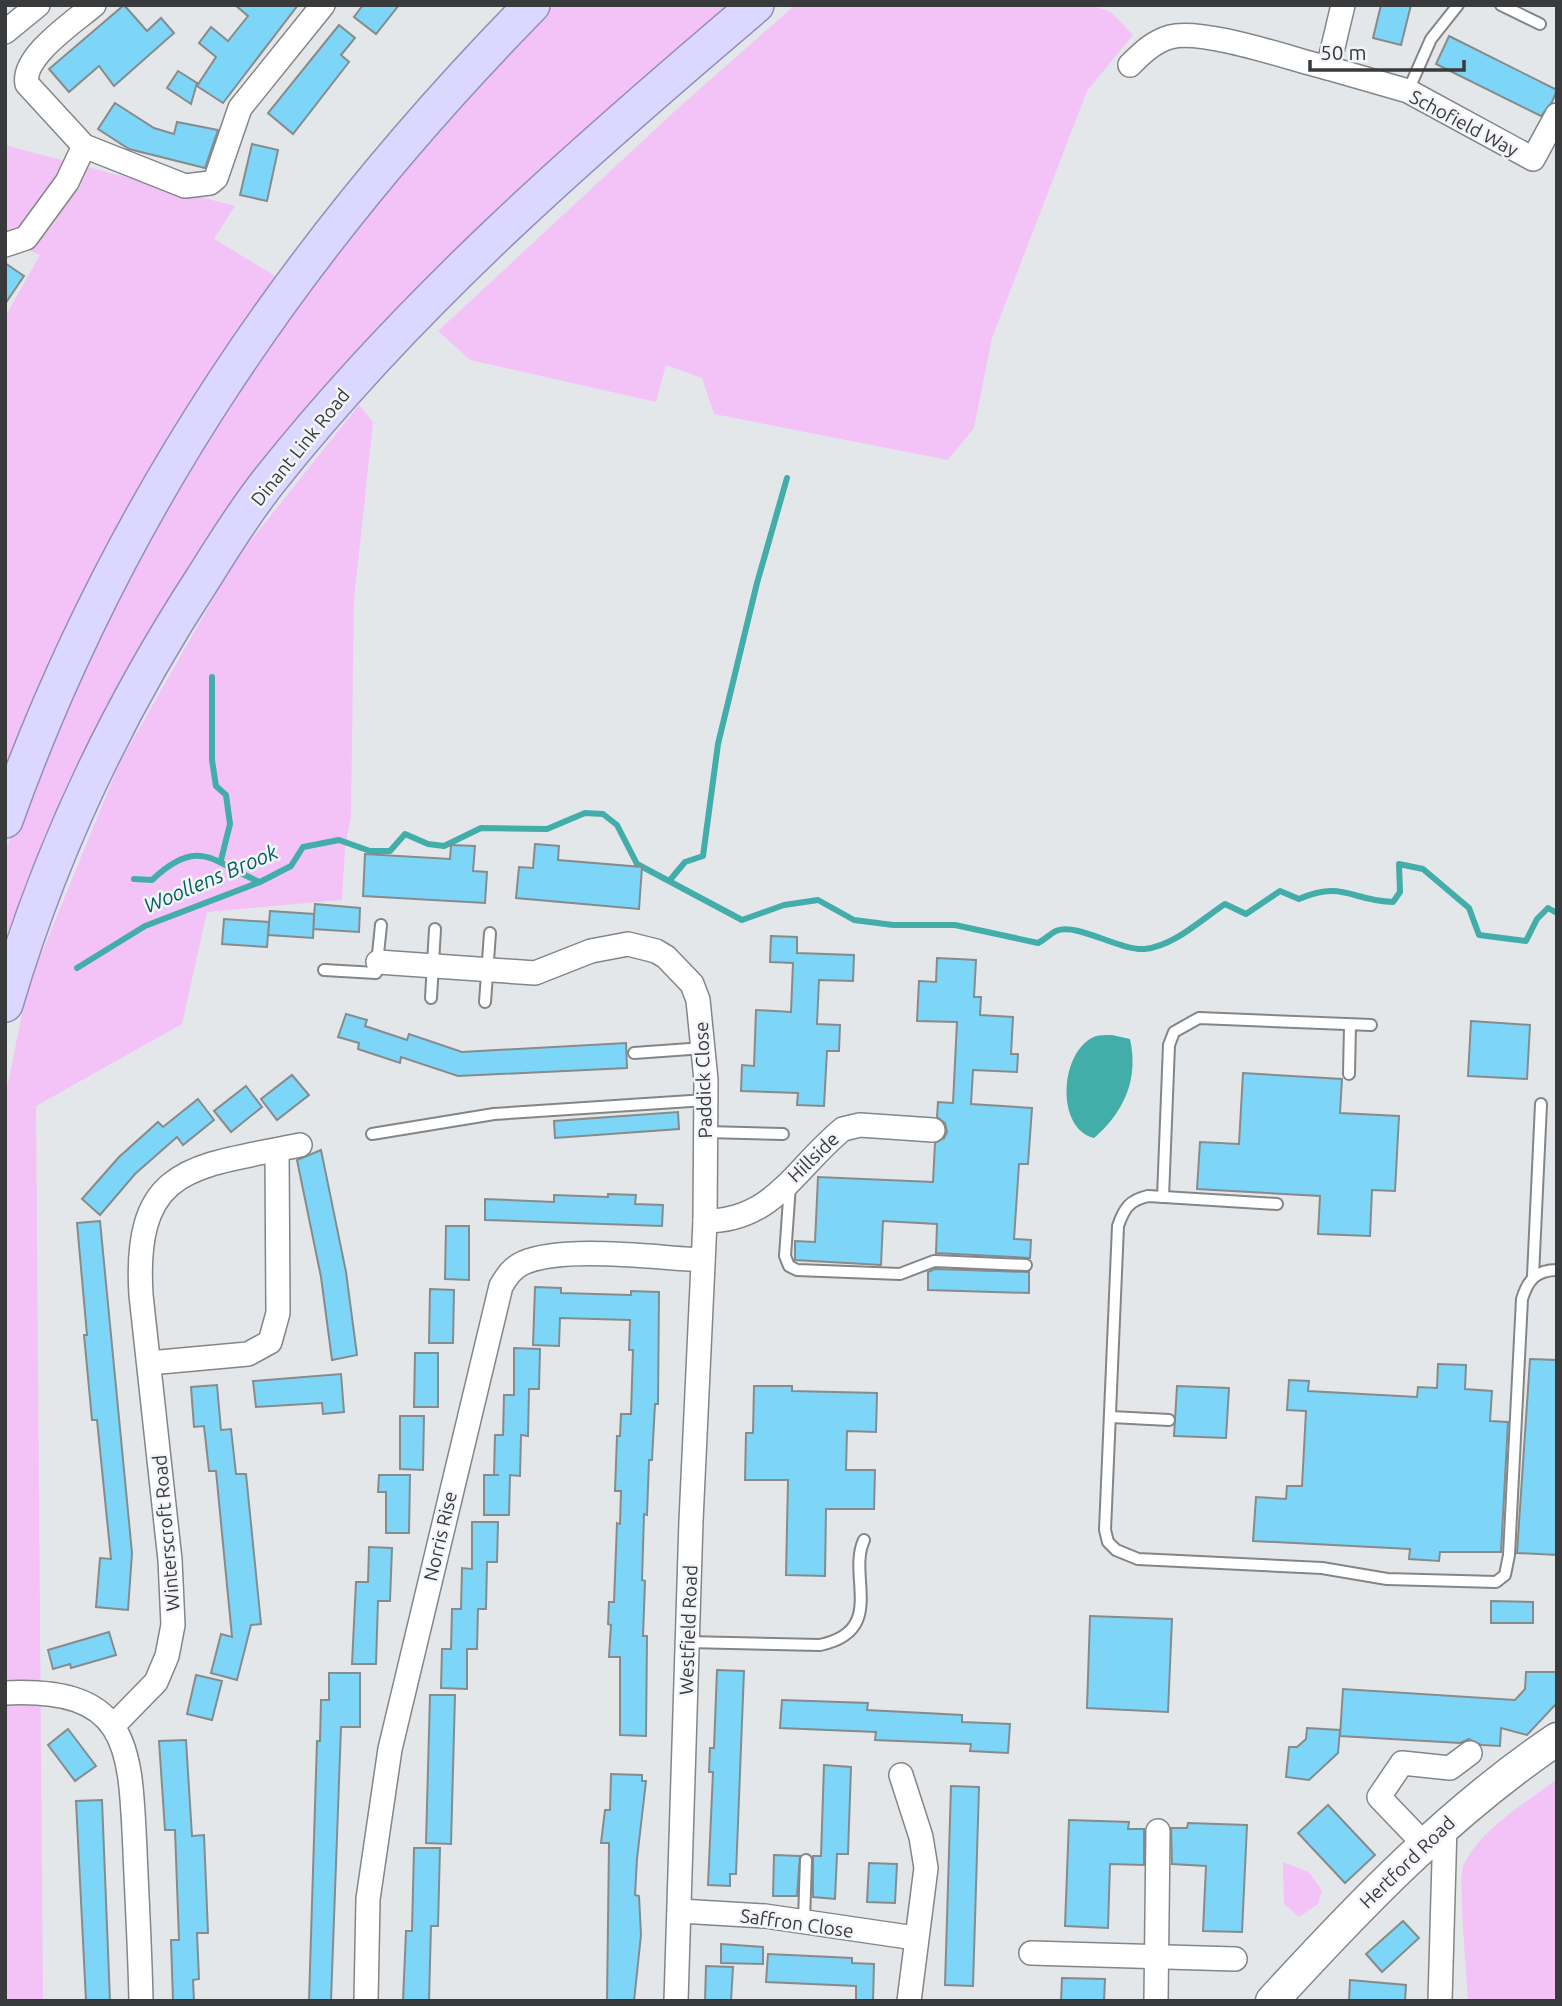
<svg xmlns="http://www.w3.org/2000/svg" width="1562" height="2006" font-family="Ubuntu,sans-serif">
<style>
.green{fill:#f3c3f8}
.water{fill:#42ada9}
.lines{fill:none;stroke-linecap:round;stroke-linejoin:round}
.stream{stroke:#42ada9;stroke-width:6}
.building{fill:#7dd6f7;stroke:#878b8c;stroke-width:2}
.service-casing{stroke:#838587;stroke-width:14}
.minor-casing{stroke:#838587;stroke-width:26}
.secondary-casing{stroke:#838587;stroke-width:35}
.primary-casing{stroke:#938eba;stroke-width:38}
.service{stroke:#fff;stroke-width:10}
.minor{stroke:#fff;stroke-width:23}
.secondary{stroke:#fff;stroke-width:32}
.primary{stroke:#dcd7fe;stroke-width:35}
.labels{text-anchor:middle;stroke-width:5;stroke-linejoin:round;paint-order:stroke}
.street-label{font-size:19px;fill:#393a3b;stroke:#f2f4f7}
.water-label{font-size:21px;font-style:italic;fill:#005f5c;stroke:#f2f4f7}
</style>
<rect width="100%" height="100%" fill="#e4e7ea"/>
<g class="green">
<path d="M551 5H741L289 437 5 967V852L38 765 156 517 311 278Z"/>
<path d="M795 5H1090L1111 12 1133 35 1087 91 992 338 974 428 948 460 714 414 702 378 666 365 656 402 470 360 438 331 676 110Z"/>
<path d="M5 145 235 206 214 239 277 277 191 405 5 780V317L40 255 5 241Z"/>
<path d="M359 405 373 422 354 600 351 816 345 848 342 900 207 912 182 1024 36 1106 43 2001H5V1098L27 989 120 762 236 559Z"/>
<path d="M1557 1779V2001H1468C1467 1980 1458 1879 1463 1867 1479 1829 1526 1803 1557 1779Z"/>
<path d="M1283 1862 1309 1872 1322 1891 1318 1904 1299 1917 1284 1904Z"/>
</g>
<path class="water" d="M1112 1035 1130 1039C1139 1079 1124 1112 1094 1138 1055 1129 1059 1050 1096 1036 1100 1035 1107 1035 1112 1035Z"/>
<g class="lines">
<g class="stream">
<path d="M212 677V760L216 786 226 795 230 824 221 860"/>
<path d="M134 879 152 880C200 835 213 863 260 882"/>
<path d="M670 880 685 862 703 856 718 744 757 583 787 478"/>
<path d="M77 968 145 926 260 882 291 866 303 847 339 840 370 851H390L405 834 428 844 444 846 481 828 547 829 585 813 603 814 617 825 637 864 742 920 784 905 818 900 854 920 893 925H955L1038 943C1044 940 1050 934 1056 931 1077 922 1119 951 1145 949 1174 946 1202 919 1225 904L1246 914 1280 891 1299 899C1343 880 1352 901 1393 902L1400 892 1399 864 1423 869 1469 908 1479 935 1526 941 1537 919 1548 908 1557 913"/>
</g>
</g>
<g class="building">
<path d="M124 5 147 31 161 18 174 33 114 86 99 66 69 92 49 69Z"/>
<path d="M235 5H298L223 103 197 86 216 57 199 43 211 27 228 41 248 16Z"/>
<path d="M363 5H399L376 34 354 17Z"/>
<path d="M1381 5H1411L1401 45 1373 38Z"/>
<path d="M339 25 355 38 341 55 349 62 293 134 268 113Z"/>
<path d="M1449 36 1557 90 1552 102 1541 116 1436 64Z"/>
<path d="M178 71 197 83 191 104 167 88Z"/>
<path d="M115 103 154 128 174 134 177 122 218 130 205 168 129 149 98 129Z"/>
<path d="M252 144 278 150 267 201 240 195Z"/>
<path d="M5 263 24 276 5 304Z"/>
<path d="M535 844 559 846 558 860 642 867 639 909 516 898 519 867 533 868Z"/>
<path d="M451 845 475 846 473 871 487 872 485 903 363 896 365 854 450 859Z"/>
<path d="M315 904 360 908 359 932 313 929Z"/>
<path d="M270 911 314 914 313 938 268 935Z"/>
<path d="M224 919 269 922 267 947 222 944Z"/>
<path d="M771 936 797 937V953L854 955 853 981 819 980 817 1024 840 1025 839 1051H827L824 1106 797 1105 798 1093 741 1091 742 1065 754 1066 756 1010 791 1012 793 963 770 962Z"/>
<path d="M937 958 976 960 974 997H981L980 1015 1013 1017 1011 1054H1018L1017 1072 973 1070 971 1104 1032 1108 1028 1164H1019L1014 1239 1031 1240 1030 1258 936 1253 937 1224 883 1221 881 1265 795 1260V1241L815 1242 818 1177 933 1182 935 1143 944 1138 947 1132 945 1123 937 1117 938 1102 953 1103 957 1022 917 1021 919 981 936 982Z"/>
<path d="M346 1014 367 1020 365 1026 407 1040 409 1034 462 1052 626 1043 627 1068 458 1076 401 1057 400 1063 358 1049 359 1043 338 1037Z"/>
<path d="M1471 1021 1530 1025 1527 1079 1468 1076Z"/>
<path d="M1243 1073 1342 1079 1340 1113 1399 1116 1395 1191 1372 1190 1370 1236 1318 1234 1320 1196 1197 1189 1200 1142 1239 1144Z"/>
<path d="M292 1075 309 1095 277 1120 261 1099Z"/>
<path d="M246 1086 262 1107 231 1132 214 1111Z"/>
<path d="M198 1099 214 1120 183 1145 177 1137 135 1174 100 1215 82 1199 119 1157 158 1122 163 1127Z"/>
<path d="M678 1112 679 1129 555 1138 554 1121Z"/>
<path d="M321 1150 346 1272 357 1355 332 1360 321 1277 297 1160Z"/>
<path d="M608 1194 636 1195 635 1204 663 1205 662 1226 485 1220V1199L554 1202V1195L608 1197Z"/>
<path d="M100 1221 132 1553 128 1610 96 1607 100 1558 111 1559 97 1420H92L86 1356 84 1335H87L77 1223Z"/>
<path d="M446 1226H469V1280L445 1279Z"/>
<path d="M935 1269 1029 1272V1293L928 1290V1272Z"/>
<path d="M535 1287 561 1288V1293L631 1295V1291L659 1292 658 1404H655L652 1460H649L647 1515 644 1514 642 1580 645 1581 643 1636H647L646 1736 620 1735V1657H609L611 1625 608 1624 609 1602H614L617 1523 620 1524 621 1491H615L617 1436H620L621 1414H631L633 1350H629L630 1320 560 1318 559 1346 533 1345Z"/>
<path d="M430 1289 454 1290 453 1343H429Z"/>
<path d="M514 1348 540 1349 539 1389H529L528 1436 521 1435 520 1476 510 1475 509 1515H484V1475H499H494L495 1435H503L504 1395H514Z"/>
<path d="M415 1353H438V1407H414Z"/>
<path d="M1530 1359 1557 1360V1555L1517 1553Z"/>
<path d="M1438 1364 1466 1365 1465 1389 1492 1391 1490 1421 1508 1422 1501 1552H1440L1439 1561 1409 1559 1410 1549 1253 1541 1256 1497 1286 1499 1287 1486H1302L1306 1411 1287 1410 1289 1380 1309 1381 1308 1391 1417 1397 1418 1387 1437 1388Z"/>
<path d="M341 1374 344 1412 323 1414 322 1403 256 1407 253 1381Z"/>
<path d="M217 1385 221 1430 231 1429 236 1474H246L261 1624 251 1625 237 1680 211 1673 221 1634 232 1637 216 1471H209L204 1426 194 1427 191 1387Z"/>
<path d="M754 1386H792V1391L877 1393 876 1432 847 1431 846 1470H875L874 1509H826L825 1576 786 1575 788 1480H745L746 1433H753Z"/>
<path d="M1177 1386 1229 1388 1226 1438 1174 1436Z"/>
<path d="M400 1416H424L423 1470 400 1469Z"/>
<path d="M379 1475H410L409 1533H386V1492H378Z"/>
<path d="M472 1522H498L497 1562H487L486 1609H478L477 1649H467V1689L441 1688 442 1649H451L452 1609H461L462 1568 472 1569Z"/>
<path d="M369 1547 392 1548 390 1601H378L376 1664H352L356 1582H368Z"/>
<path d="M1491 1601 1533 1602V1623H1491Z"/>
<path d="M1090 1616 1172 1619 1168 1712 1087 1708Z"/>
<path d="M109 1632 116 1655 71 1668 70 1664 53 1669 48 1650Z"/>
<path d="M717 1670 744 1671 736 1874H730V1886L708 1885 713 1772H709L710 1748H714Z"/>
<path d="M1526 1672H1557L1556 1704 1527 1735 1501 1728 1500 1746 1481 1745 1469 1739 1460 1743 1340 1736 1343 1689 1515 1700 1525 1689Z"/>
<path d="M329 1673H360V1727H341L331 2001H309L317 1741H320L321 1700H329Z"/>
<path d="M196 1675 222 1681 212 1720 187 1714Z"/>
<path d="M430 1695H455L451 1844 426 1843Z"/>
<path d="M782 1700 868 1703 867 1710 962 1715V1722L1010 1724 1008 1753 970 1751 971 1744 875 1740 876 1732 780 1728Z"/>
<path d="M1307 1728 1340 1730 1338 1753 1309 1780 1286 1777 1289 1747H1297L1306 1739Z"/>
<path d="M68 1729 96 1766 75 1781 48 1745Z"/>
<path d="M186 1740 192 1836 204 1835 208 1933H197L199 1979 193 1980 194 2001H173L171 1940H179L175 1830H165L159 1741Z"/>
<path d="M824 1765 851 1767 848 1854H837L835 1899 813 1897V1856H821Z"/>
<path d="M611 1774 642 1775V1781H646L637 1859 635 1895 639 1896 641 1935 634 2001H607L609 1843H601L605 1810H610Z"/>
<path d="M951 1786 979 1787 973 1986 945 1985Z"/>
<path d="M102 1800 110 2001H86L76 1801Z"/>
<path d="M1328 1805 1375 1855 1345 1883 1298 1833Z"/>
<path d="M1069 1820 1129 1822 1128 1829H1144V1865L1110 1864 1108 1928 1065 1926Z"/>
<path d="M1188 1823 1247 1825 1242 1932 1203 1931 1206 1866 1172 1864 1171 1828H1187Z"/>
<path d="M414 1848H440L438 1926H431L429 2001H403L406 1931H412Z"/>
<path d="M774 1855 800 1856 797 1896H773Z"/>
<path d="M869 1863 897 1864 895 1903 867 1902Z"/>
<path d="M1403 1921 1419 1938 1382 1972 1366 1954Z"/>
<path d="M721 1944 763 1947V1964L721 1963Z"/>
<path d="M768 1954 852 1958V1963L874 1964 873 2001H856V1986L766 1982Z"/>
<path d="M706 1966 733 1967 731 2001H705Z"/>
<path d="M1062 1978 1105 1979 1104 2001H1061Z"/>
<path d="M1350 1980 1406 1985 1405 2001H1349Z"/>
</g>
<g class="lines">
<defs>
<g id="service">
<path d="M1501 5 1540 24"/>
<path d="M1408 91 1431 39 1458 5"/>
<path d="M324 970 376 973 381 925"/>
<path d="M431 998 435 929"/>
<path d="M485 1002 490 933"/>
<path d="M634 1053 704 1048"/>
<path d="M1349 1074 1350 1025"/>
<path d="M706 1132 783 1134"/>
<path d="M372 1134 494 1114 706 1100"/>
<path d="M790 1185 785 1256 789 1266 797 1270 900 1274 934 1261 1026 1265"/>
<path d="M1163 1197 1169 1045 1174 1032 1199 1018 1371 1025"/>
<path d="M1277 1204 1148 1196C1130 1200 1124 1208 1118 1226L1105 1530 1108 1542 1116 1550 1138 1559 1322 1568 1387 1579 1496 1582 1505 1575 1509 1555 1522 1299C1528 1280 1536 1270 1557 1270"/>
<path d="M1533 1276 1541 1104"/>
<path d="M1111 1417 1169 1420"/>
<path d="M687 1642 820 1645C887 1631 847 1576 864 1540"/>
<path d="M804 1921 806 1860"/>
</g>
<g id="minor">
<path d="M94 5C74 22 21 57 27 84L84 146 185 186 210 183 216 178 240 108 323 5"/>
<path d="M1343 5 1328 68 1408 91 1533 159 1557 115"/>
<path d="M5 32 38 5"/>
<path d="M1130 65C1142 53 1153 42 1170 37 1203 28 1291 59 1328 68"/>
<path d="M5 245 26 238 67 182 84 146"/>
<path d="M378 962 535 973 591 951 628 944 656 951 666 957 692 984 698 1000 706 1080 705 1221 691 1521 676 2001"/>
<path d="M705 1221C774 1221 795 1168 843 1129L860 1125 933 1130"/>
<path d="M149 1363 248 1354 270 1342 278 1313 277 1150"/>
<path d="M5 1693C132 1687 130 1748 135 1851 137 1901 140 1951 141 2001"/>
<path d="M113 1726 156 1682 167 1656 173 1625 170 1560 141 1295C133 1164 194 1167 300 1145"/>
<path d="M901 1775 921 1837 926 1868 909 2001"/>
<path d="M1425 1845 1379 1797 1402 1763 1450 1768 1470 1753"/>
<path d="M680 1911 765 1916 915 1938"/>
<path d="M1031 1953 1235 1959"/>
<path d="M366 2001 368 1899 390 1749 501 1286C507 1276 512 1268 523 1263 564 1245 657 1258 703 1260"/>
<path d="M1156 2001 1158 1831"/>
<path d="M1440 2001 1445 1825"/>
</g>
<path id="secondary" d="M1272 2001C1360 1905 1449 1812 1557 1739"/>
<g id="primary">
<path d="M5 820C117 507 300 241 532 5"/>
<path d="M5 1004C50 852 117 710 204 577 225 543 247 508 272 477 413 300 584 151 756 5"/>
</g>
</defs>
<use href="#service" class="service-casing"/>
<use href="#minor" class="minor-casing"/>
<use href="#secondary" class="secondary-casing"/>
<use href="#primary" class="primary-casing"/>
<use href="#service" class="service"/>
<use href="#minor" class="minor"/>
<use href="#secondary" class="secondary"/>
<use href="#primary" class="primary"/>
</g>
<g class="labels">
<g class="street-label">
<text transform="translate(1464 123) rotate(28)" y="7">Schofield Way</text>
<text transform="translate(300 447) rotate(-51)" y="7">Dinant Link Road</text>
<text transform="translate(703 1080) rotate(-92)" y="7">Paddick Close</text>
<text transform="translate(813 1157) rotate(-44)" y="7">Hillside</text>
<text transform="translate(166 1533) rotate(-95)" y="7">Winterscroft Road</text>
<text transform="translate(440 1536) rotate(-77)" y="7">Norris Rise</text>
<text transform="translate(688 1630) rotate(-88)" y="7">Westfield Road</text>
<text transform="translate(1407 1862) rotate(-44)" y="7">Hertford Road</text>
<text transform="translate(797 1923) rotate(8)" y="7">Saffron Close</text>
</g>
<g class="water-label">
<text transform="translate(211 879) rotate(-23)" y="7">Woollens Brook</text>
</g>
</g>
<rect width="1562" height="2006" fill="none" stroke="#393a3b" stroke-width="14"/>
<path d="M1310 60v10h154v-10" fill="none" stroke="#393a3b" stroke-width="3.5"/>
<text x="1320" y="60" font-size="21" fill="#393a3b" stroke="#f2f4f7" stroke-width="5" paint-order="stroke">50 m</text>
</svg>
